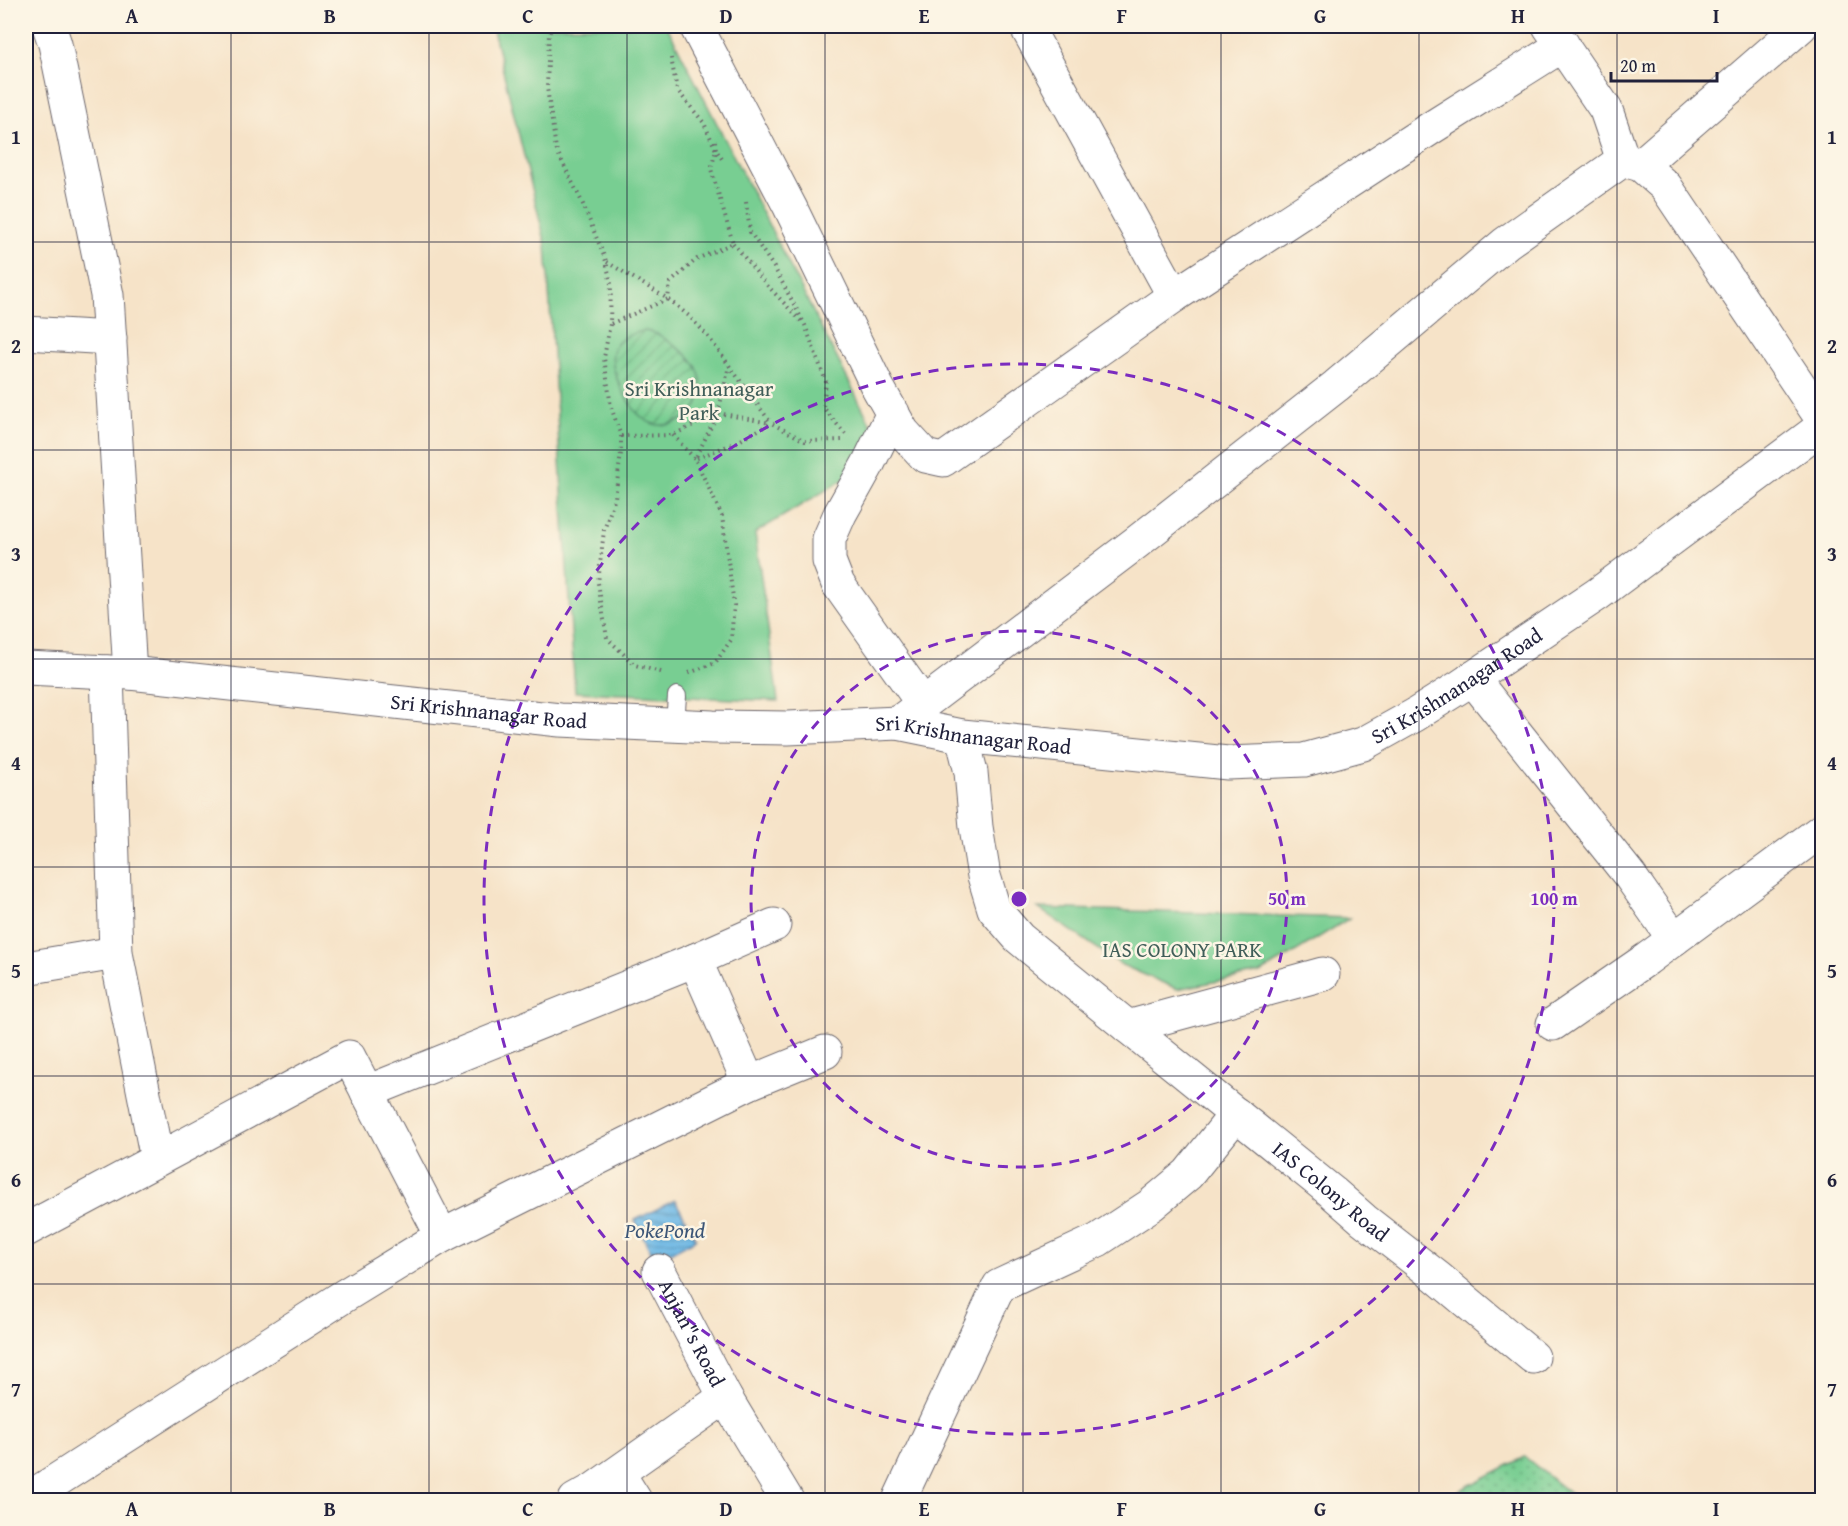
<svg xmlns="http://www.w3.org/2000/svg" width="1848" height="1526" font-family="'Gentium Book Plus',serif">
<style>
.grass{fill:url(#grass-dots);stroke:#4d7866;stroke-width:1.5}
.park{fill:#78ce92;stroke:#4d7866;stroke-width:1.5}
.garden{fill:url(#garden-furrows);stroke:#4d7866;stroke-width:1.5}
.water{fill:url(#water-rules);stroke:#476d90;stroke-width:1.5}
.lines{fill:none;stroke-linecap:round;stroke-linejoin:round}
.lane-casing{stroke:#6c666c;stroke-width:20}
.street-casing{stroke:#6c666c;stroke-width:35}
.path{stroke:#6c666c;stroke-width:4;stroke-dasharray:1.5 4.5;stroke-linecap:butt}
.lane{stroke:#fff;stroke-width:18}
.street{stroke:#fff;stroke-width:33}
.grid{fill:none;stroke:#22223b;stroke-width:1.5;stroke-opacity:0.55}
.ring{fill:none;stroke:#7b2cbf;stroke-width:3;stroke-dasharray:10 8}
.labels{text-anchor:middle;stroke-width:5;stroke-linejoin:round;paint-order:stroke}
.park-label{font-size:21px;fill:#405e59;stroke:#fcf5e5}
.street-label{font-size:21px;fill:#22223b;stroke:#fcf5e5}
.water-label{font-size:22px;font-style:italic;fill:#3c5677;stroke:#fcf5e5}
.centre{fill:#7b2cbf;stroke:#fcf5e5;stroke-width:3}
.ring-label{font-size:18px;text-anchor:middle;font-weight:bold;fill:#7b2cbf;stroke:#fcf5e5;stroke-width:5;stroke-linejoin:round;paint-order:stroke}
.neatline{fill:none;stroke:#22223b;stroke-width:2}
.grid-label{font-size:20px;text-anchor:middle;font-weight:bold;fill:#22223b}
</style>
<defs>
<pattern id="grass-dots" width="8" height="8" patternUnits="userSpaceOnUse" patternTransform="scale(1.5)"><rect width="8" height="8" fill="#78ce92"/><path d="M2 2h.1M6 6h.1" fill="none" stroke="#62a778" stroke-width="1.8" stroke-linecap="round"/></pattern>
<pattern id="garden-furrows" width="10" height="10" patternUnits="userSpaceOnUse" patternTransform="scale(1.5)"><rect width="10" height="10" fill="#78ce92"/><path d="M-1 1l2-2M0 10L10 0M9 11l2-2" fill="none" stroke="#62a778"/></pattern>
<pattern id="water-rules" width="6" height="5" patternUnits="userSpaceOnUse" patternTransform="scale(1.5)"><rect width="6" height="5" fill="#6cb8e6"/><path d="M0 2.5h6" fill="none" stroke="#5895bc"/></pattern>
</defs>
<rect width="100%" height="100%" fill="#fcf5e5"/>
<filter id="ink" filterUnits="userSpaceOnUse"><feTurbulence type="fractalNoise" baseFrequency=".0167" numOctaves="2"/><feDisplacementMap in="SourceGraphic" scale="12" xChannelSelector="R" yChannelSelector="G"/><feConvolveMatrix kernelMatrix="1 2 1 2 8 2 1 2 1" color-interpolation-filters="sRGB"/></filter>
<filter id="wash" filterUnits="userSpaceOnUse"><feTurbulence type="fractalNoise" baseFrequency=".008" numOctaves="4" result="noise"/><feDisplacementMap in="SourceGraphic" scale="24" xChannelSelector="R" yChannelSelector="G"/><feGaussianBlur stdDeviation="1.35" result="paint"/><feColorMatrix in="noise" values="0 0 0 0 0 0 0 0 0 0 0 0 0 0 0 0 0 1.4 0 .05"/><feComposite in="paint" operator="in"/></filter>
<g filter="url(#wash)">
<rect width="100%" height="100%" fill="#f6e3c8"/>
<path class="grass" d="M1525 1457 1578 1500H1441L1524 1457Z"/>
<g class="park">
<path d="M492 26H667L886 454 755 533 778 701 575 692 546 245Z"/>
<path d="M1038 908 1350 918 1261 973 1177 989 1122 965Z"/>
</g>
<path class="garden" d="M644 331C658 332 662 337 672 344 680 350 687 353 693 362 703 375 703 390 697 405 693 413 688 416 681 420 650 436 633 412 621 388 607 358 607 338 644 331Z"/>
<path class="water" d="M675 1200 696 1239 655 1261 635 1220Z"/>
</g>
<g filter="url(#ink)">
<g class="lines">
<defs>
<path id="lane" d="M675 725 677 696"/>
<g id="street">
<path d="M49 26 55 44 107 295 130 673"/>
<path d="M696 26 790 207 877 386 903 432 925 456 943 460 1174 296 1431 128 1563 45"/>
<path d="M1026 26 1174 296"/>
<path d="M1549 26 1606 110 1623 160"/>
<path d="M1641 165 1801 26"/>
<path d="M26 333 110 338"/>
<path d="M893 413 868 464 840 514 829 539V561L838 584 923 704"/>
<path id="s1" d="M26 668 130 673 560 720 713 727 788 728 898 723 962 736 1228 763 1304 760 1363 744 1415 715 1461 686 1598 594 1822 427"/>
<path d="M107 672 116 953 157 1159"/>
<path d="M1472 678 1630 876 1674 939"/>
<path d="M898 723 1137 542 1336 386 1506 243 1623 160 1641 165 1666 187 1822 419"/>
<path d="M962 736 971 772 976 827 984 876 994 909 1019 938 1128 1027 1323 974"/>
<path d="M695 960 774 925"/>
<path d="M26 968 116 953"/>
<path d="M1553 1024 1647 959 1822 830"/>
<path id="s2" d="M1128 1027 1332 1192 1364 1220 1437 1277 1533 1357"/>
<path d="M367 1092 695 960 749 1083"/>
<path d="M26 1230 349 1057 442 1236"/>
<path id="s3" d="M659 1271 725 1397 787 1500"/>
<path d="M618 1473 635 1500"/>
<path d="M900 1498 999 1286 1098 1240 1151 1205 1188 1174 1236 1114"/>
<path d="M26 1500 344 1296 442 1236 749 1083 825 1052"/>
<path d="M575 1500 593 1490 725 1397"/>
</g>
</defs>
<use href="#lane" class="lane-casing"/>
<use href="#street" class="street-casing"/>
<g class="path">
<path d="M554 26 549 33 547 88 556 149 582 202 606 261 611 284 610 324 604 358 611 407 621 436V453L615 498 604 530 598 583 607 638 635 665 664 673"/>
<path d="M671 58 677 90 704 123 716 150 711 169 733 243 697 259 670 283 668 299 689 316 710 339 771 423"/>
<path d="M715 141 716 150 724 162"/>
<path d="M746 202 750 232 775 269 805 325 826 382 823 407 845 434"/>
<path d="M733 243 765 283 801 321"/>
<path d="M607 262 668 299 610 324"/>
<path d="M673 435 695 459 718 413 729 366"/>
<path d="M621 436 673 435 718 413 770 423"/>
<path d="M689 673 715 663 731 640 734 605 722 516 695 459 737 442 771 423 805 441 842 440"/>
</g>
<use href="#lane" class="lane"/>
<use href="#street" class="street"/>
</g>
</g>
<path class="grid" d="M231 26V1500M429 26V1500M627 26V1500M825 26V1500M1023 26V1500M1221 26V1500M1419 26V1500M1617 26V1500M26 242H1822M26 450H1822M26 659H1822M26 867H1822M26 1076H1822M26 1284H1822"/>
<g class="ring">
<circle cx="1019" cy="899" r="268"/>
<circle cx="1019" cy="899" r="535"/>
</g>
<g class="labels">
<g class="park-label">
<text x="699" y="396">Sri Krishnanagar<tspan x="699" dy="24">Park</tspan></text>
<text x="1182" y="957">IAS COLONY PARK</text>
</g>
<g class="street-label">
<text dy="7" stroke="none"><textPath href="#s1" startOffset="1455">Sri Krishnanagar Road</textPath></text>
<text dy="7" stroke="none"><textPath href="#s1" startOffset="465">Sri Krishnanagar Road</textPath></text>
<text dy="7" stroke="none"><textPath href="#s1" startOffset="951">Sri Krishnanagar Road</textPath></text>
<text dy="7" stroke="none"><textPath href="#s2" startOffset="261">IAS Colony Road</textPath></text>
<text dy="7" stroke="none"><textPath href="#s3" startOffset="70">Anjan"s Road</textPath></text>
</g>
<g class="water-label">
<text x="665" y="1238">PokePond</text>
</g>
</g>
<circle cx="1019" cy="899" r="9" class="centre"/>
<g class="ring-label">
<text x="1287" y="905">50 m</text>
<text x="1554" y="905">100 m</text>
</g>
<rect width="1848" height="1526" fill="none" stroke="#fcf5e5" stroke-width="66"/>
<path d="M1611 72v9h106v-9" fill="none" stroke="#22223b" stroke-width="3"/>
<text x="1620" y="72" font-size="18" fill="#22223b" stroke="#fcf5e5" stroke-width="4.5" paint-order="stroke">20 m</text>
<rect x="33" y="33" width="1782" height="1460" class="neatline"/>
<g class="grid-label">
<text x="132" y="23">A</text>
<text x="330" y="23">B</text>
<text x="528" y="23">C</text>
<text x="726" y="23">D</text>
<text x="924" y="23">E</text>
<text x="1122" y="23">F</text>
<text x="1320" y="23">G</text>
<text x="1518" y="23">H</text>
<text x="1716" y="23">I</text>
<text x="16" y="144">1</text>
<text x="1832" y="144">1</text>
<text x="16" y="353">2</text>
<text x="1832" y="353">2</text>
<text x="16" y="561">3</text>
<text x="1832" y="561">3</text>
<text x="16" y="770">4</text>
<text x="1832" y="770">4</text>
<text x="16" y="978">5</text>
<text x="1832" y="978">5</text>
<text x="16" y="1187">6</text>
<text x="1832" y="1187">6</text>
<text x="16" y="1396">7</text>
<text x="1832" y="1396">7</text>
<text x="132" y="1516">A</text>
<text x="330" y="1516">B</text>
<text x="528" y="1516">C</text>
<text x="726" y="1516">D</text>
<text x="924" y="1516">E</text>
<text x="1122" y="1516">F</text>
<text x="1320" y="1516">G</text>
<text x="1518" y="1516">H</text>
<text x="1716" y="1516">I</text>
</g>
</svg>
